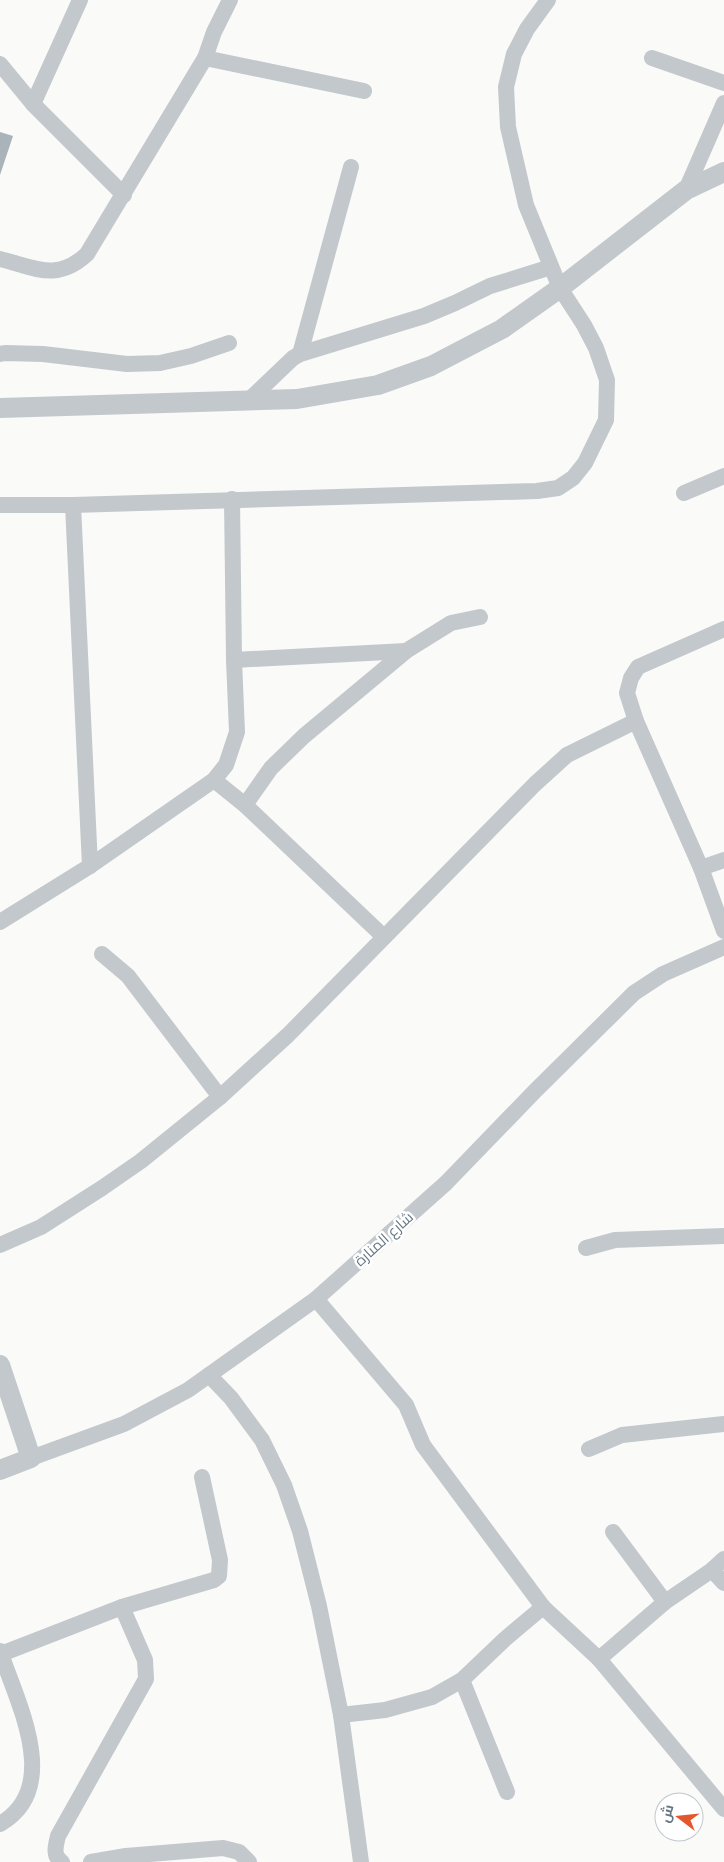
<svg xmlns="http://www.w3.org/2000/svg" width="724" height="1862" font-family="'Golos Text',Cairo,sans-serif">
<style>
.building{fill:#aab3b9}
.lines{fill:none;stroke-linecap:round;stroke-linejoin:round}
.minor{stroke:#c3c8cc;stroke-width:16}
.tertiary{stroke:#c3c8cc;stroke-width:20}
.labels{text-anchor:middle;stroke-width:5;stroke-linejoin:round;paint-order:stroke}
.street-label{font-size:15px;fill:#657683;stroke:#fff}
</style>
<rect width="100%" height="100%" fill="#fafaf8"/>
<path class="building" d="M0 132 13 136 0 175Z"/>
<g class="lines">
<g class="minor">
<path d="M205 58 364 91"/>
<path d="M652 58 724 83"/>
<path d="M0 64 33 104 124 195"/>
<path d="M33 104 80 0"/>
<path d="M686 190 724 103"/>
<path d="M0 259C36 268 57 282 87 254L205 58 214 32 230 0"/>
<path d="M0 354 5 353 43 354 127 364 160 363 191 356 229 343"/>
<path d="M300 354 351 167"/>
<path d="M248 401 293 358 300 354 424 316 455 303 490 286 551 267"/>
<path d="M684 493 724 476"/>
<path d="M0 505H73L537 491 558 488 573 478 585 463 606 420 607 380 596 348 584 325 560 288 526 205 508 127 506 87 514 54 527 29 548 0"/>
<path d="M73 505 90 866"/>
<path d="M724 629 638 667 631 678 627 693 636 721 701 868 724 931"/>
<path d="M234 660 406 651"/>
<path d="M214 780 245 805 384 937"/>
<path d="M245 805 271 768 304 736 406 651 451 623 480 617"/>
<path d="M701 868 724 860"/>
<path d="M0 922 90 866 214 780 226 765 237 732 234 660 232 499"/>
<path d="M102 954 128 976 220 1097"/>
<path d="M0 1245 41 1227 102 1188 141 1161 220 1097 288 1035 535 784 567 755 636 721"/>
<path d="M586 1248 615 1240 724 1236"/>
<path d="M316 1299 406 1405 423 1445 543 1607 599 1659 724 1809"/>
<path d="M209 1375 231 1398 262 1440 284 1485 300 1531 319 1606 341 1715 361 1862"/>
<path d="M589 1449 622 1435 724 1424"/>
<path d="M31 1458 124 1424 188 1390 316 1299 446 1183 535 1091 634 993 663 974 724 947"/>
<path d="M613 1532 665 1602"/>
<path d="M712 1570 724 1583"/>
<path d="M122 1607 214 1580 219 1576 220 1560 202 1477"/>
<path d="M0 1651C17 1702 63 1788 0 1824"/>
<path d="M1 1654 122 1607 145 1660 146 1679 58 1836C56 1845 52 1856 62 1862"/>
<path d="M599 1659 665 1602 712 1570 724 1559"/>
<path d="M462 1680 507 1792"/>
<path d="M341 1715 385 1710 432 1697 462 1680 505 1639 543 1607"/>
<path d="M91 1862 126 1856 223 1848 239 1852 249 1862"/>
</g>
<g class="tertiary">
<path d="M0 408 297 399 378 385 431 366 502 329 560 288 686 190 724 172"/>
<path d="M0 1365 31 1458 0 1470"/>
</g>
</g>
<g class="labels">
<g class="street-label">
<text transform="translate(384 1239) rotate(-42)" y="5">شارع المنارة</text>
</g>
</g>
<g transform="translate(679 1817) rotate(286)"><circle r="24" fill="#ffffff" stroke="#c1c8cd"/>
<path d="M0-4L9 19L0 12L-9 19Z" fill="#e4572e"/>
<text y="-8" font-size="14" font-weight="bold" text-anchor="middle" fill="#657683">ش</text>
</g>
</svg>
